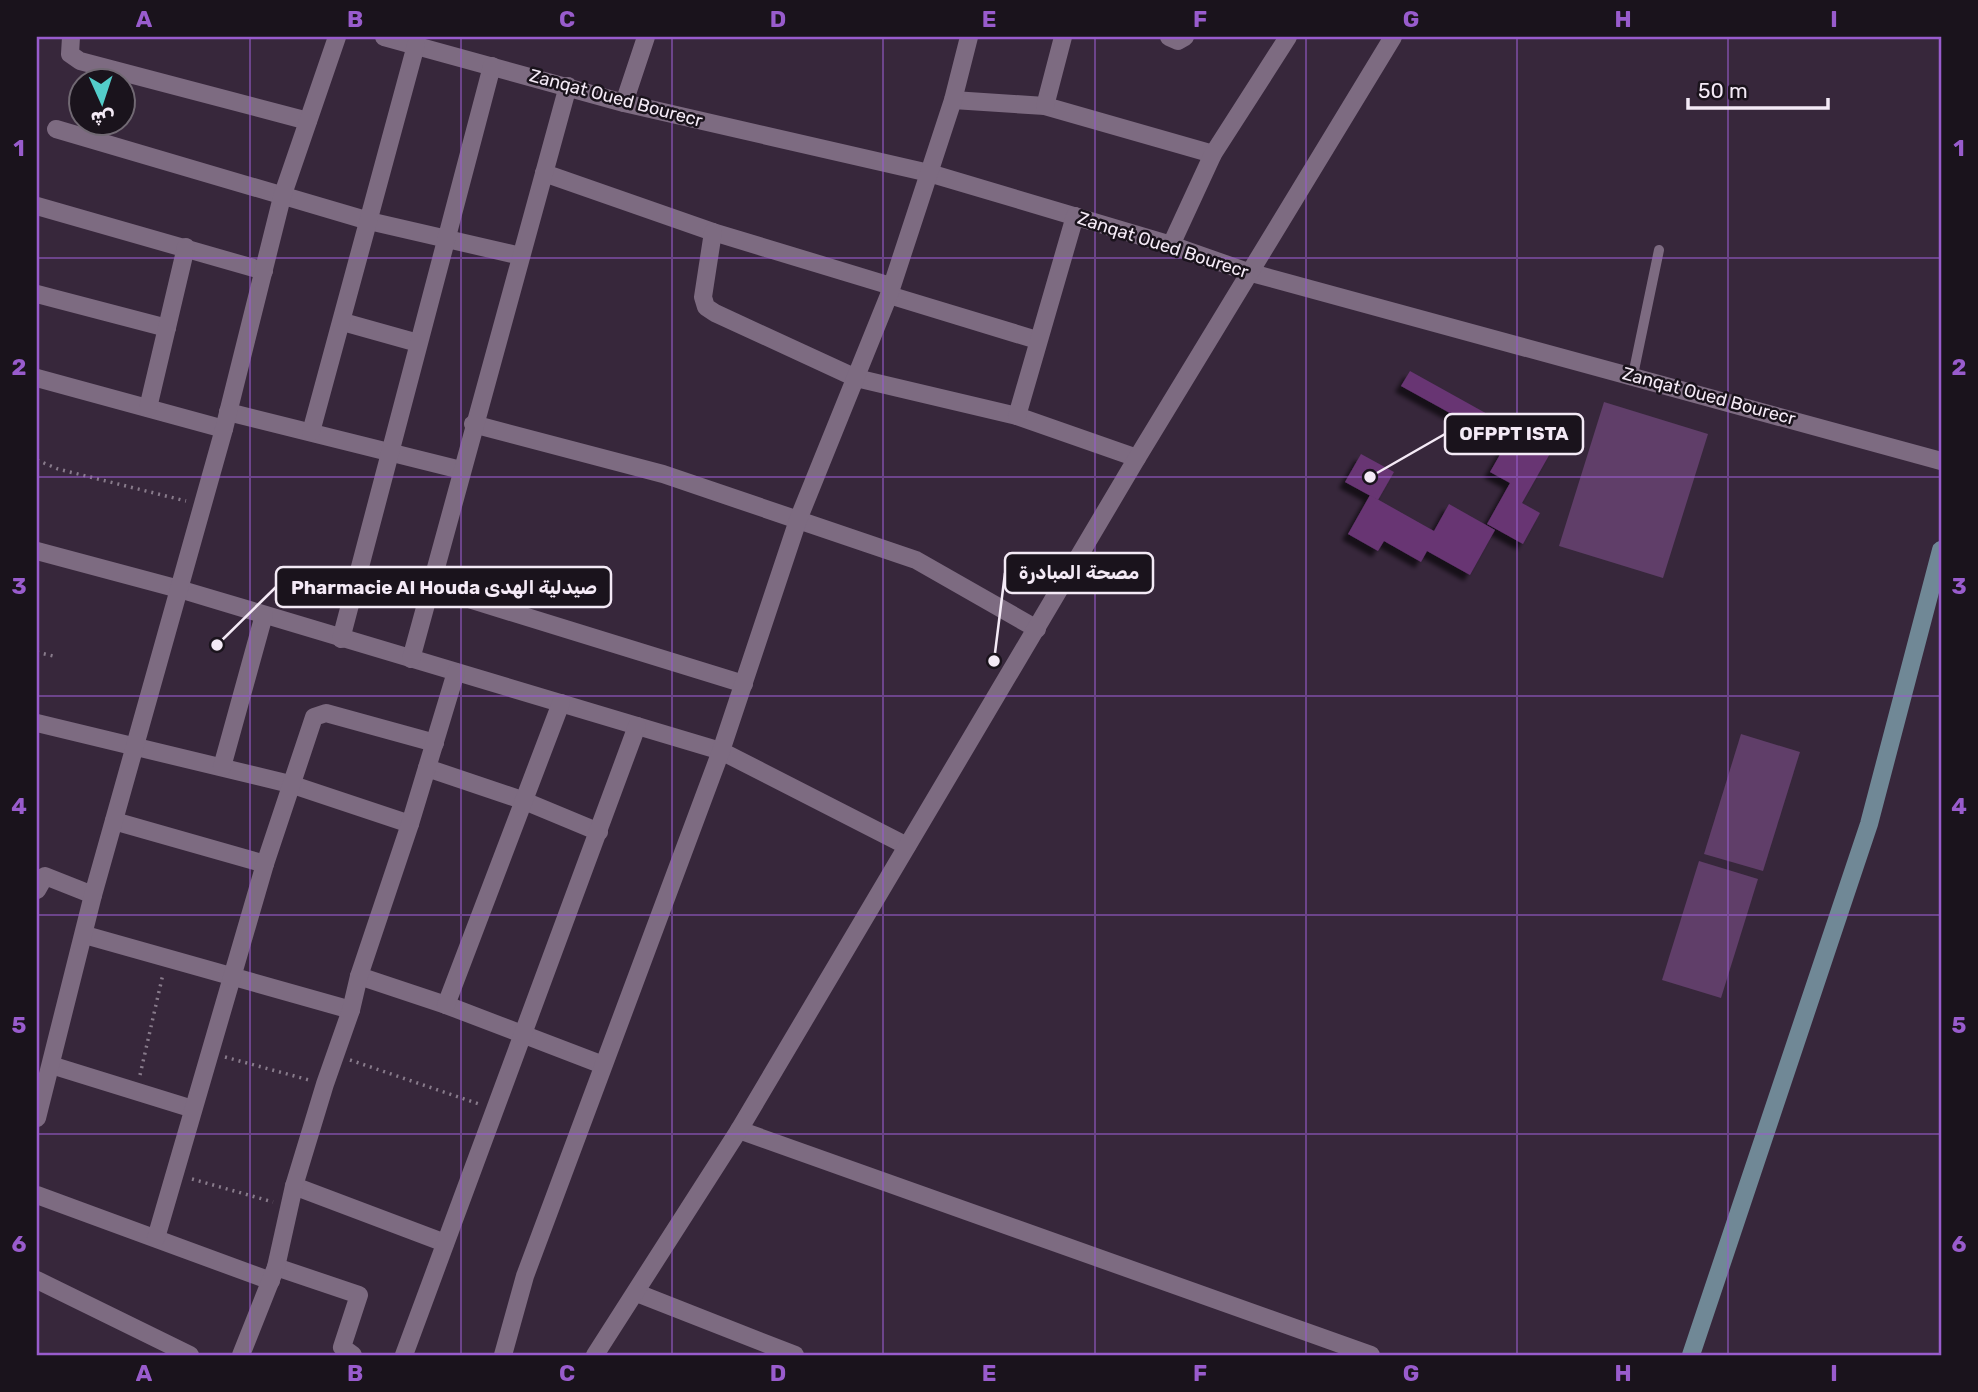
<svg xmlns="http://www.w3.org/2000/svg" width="1978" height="1392" font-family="Rubik,'Noto Naskh Arabic',sans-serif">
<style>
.green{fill:#603e69}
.building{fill:#673573;filter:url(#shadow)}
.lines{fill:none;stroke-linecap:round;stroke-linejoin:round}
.path{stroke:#887b8b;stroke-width:3.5;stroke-dasharray:2 5;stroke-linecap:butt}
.service{stroke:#7d6b81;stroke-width:10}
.minor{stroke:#7d6b81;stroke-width:18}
.tertiary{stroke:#7d6b81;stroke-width:18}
.secondary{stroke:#708896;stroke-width:18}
.grid{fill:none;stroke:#995ccd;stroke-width:2;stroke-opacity:0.55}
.labels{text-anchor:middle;stroke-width:5;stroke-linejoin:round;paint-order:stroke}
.street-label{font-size:18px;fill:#f4eaf6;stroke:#1a131c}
.leader{fill:none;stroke:#f4eaf6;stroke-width:2.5}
.callout-dot{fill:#f4eaf6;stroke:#1a131c;stroke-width:2.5}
.callout{fill:#1a131c;stroke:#f4eaf6;stroke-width:2.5}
.callout-label{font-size:19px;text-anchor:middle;font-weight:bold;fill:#f4eaf6}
.neatline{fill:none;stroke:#995ccd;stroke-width:2.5}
.grid-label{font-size:23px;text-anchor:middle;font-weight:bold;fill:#995ccd}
</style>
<defs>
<filter id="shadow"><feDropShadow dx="-6" dy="6" stdDeviation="2" flood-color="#0009"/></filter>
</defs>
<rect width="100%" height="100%" fill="#37273b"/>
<g class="green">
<path d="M1604 402 1708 434 1663 578 1559 546Z"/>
<path d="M1741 734 1800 752 1763 871 1704 854Z"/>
<path d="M1699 861 1758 879 1721 998 1662 980Z"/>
</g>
<g class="building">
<path d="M1410 371 1552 450 1522 503 1540 513 1523 544 1487 524 1510 483 1490 472 1506 444 1401 386Z"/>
<path d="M1361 454 1394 472 1378 500 1345 482Z"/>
<path d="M1370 495 1434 531 1449 504 1495 530 1470 575 1427 551 1421 562 1384 541 1378 551 1348 534Z"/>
</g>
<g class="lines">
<g class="path">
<path d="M37 460 58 469 186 501"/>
<path d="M37 652 57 657"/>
<path d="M225 1057 309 1080"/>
<path d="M350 1060 479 1104"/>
<path d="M140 1075 163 974"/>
<path d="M192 1179 273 1202"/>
</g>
<path class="service" d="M1633 375 1659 250"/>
<g class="minor">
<path d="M71 37 70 54 80 61 308 121"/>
<path d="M384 37 624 103 929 173 1171 245 1248 272 1941 461"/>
<path d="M1169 37 1178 41 1185 37"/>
<path d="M953 100 1045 106 1213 154"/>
<path d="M624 103 646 37"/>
<path d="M1045 106 1063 37"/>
<path d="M56 129 369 221 521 256"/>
<path d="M544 173 713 232 891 286"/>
<path d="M37 206 264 271"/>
<path d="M713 232 703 297 706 307 715 313 856 378 1017 416 1137 458"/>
<path d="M1171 245 1213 154 1288 37"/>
<path d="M37 294 167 328"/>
<path d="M889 295 1037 340"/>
<path d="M343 322 418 343"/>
<path d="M37 378 224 429"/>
<path d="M148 408 186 247"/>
<path d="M228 412 461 470"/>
<path d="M1017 416 1075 216"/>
<path d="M473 424 663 474 916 560 1037 629"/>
<path d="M311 432 416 45"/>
<path d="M37 551 179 589 721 751 907 846"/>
<path d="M430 587 744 684"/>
<path d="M341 639 492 66"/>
<path d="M411 659 568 86"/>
<path d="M37 723 290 784 410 824"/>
<path d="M222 767 264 615"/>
<path d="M427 768 522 800 599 832"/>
<path d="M114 821 265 864"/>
<path d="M37 890 45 876 93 895"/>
<path d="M85 935 351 1010"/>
<path d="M359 976 446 1005 603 1065"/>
<path d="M446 1005 561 703"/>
<path d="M51 1065 193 1109"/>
<path d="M37 1118 93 895 224 429 282 197 337 37"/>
<path d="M739 1130 1371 1355"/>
<path d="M294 1186 445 1243"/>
<path d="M37 1195 271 1281"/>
<path d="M156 1238 265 864 314 717 326 713 435 743"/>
<path d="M276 1267 359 1295 342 1347 353 1355"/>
<path d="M37 1280 190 1355"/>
<path d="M637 1293 795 1355"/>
<path d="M241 1355 276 1267 294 1186 325 1084 351 1010 359 976 410 824 456 672"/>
<path d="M404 1355 637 726"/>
<path d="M503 1355 525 1276 721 751 798 520 889 295 953 100 969 37"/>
</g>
<path class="tertiary" d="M595 1355 739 1130 1137 458 1393 37"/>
<path class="secondary" d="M1691 1355 1869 824 1941 550"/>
</g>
<path class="grid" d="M250 37V1355M461 37V1355M672 37V1355M883 37V1355M1095 37V1355M1306 37V1355M1517 37V1355M1728 37V1355M37 258H1941M37 477H1941M37 696H1941M37 915H1941M37 1134H1941"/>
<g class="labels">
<g class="street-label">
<text transform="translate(616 98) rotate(15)" y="6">Zanqat Oued Bourecr</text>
<text transform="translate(1163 245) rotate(18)" y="6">Zanqat Oued Bourecr</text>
<text transform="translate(1709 396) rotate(15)" y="6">Zanqat Oued Bourecr</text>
</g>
</g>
<path class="leader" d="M1370 477L1445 434M994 661L1005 573M217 645L276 587"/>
<g class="callout-dot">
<circle cx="1370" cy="477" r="7"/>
<circle cx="994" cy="661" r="7"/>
<circle cx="217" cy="645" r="7"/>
</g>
<g class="callout">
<rect x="1445" y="414" width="138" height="40" rx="7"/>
<rect x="1005" y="553" width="148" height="40" rx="7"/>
<rect x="276" y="567" width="335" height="40" rx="7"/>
</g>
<g class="callout-label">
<text x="1514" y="440">OFPPT ISTA</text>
<text x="1079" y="579">مصحة المبادرة</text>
<text x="444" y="594">Pharmacie Al Houda صيدلية الهدى</text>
</g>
<rect width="1978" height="1392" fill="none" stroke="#1a131c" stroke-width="77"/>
<g transform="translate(102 102) rotate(177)"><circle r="33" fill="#1a131c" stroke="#716973" stroke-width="2"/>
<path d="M0-5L12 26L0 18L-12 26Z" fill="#53cdca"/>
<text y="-10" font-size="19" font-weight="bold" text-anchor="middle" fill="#f4eaf6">ش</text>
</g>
<path d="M1688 98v10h140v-10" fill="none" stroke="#f4eaf6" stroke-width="3.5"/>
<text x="1698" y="98" font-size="21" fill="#f4eaf6" stroke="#1a131c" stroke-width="5" paint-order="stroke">50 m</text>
<rect x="38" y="38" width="1902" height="1316" class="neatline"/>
<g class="grid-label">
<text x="144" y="27">A</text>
<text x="355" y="27">B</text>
<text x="567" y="27">C</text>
<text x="778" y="27">D</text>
<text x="989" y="27">E</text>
<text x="1200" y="27">F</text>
<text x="1411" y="27">G</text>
<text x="1623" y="27">H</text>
<text x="1834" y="27">I</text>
<text x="19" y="156">1</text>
<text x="1959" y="156">1</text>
<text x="19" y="375">2</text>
<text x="1959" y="375">2</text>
<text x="19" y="594">3</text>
<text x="1959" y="594">3</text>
<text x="19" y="814">4</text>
<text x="1959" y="814">4</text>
<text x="19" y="1033">5</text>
<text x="1959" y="1033">5</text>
<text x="19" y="1252">6</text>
<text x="1959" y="1252">6</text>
<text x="144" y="1381">A</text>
<text x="355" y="1381">B</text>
<text x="567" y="1381">C</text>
<text x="778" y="1381">D</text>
<text x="989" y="1381">E</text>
<text x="1200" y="1381">F</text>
<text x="1411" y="1381">G</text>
<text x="1623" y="1381">H</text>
<text x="1834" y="1381">I</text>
</g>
</svg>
